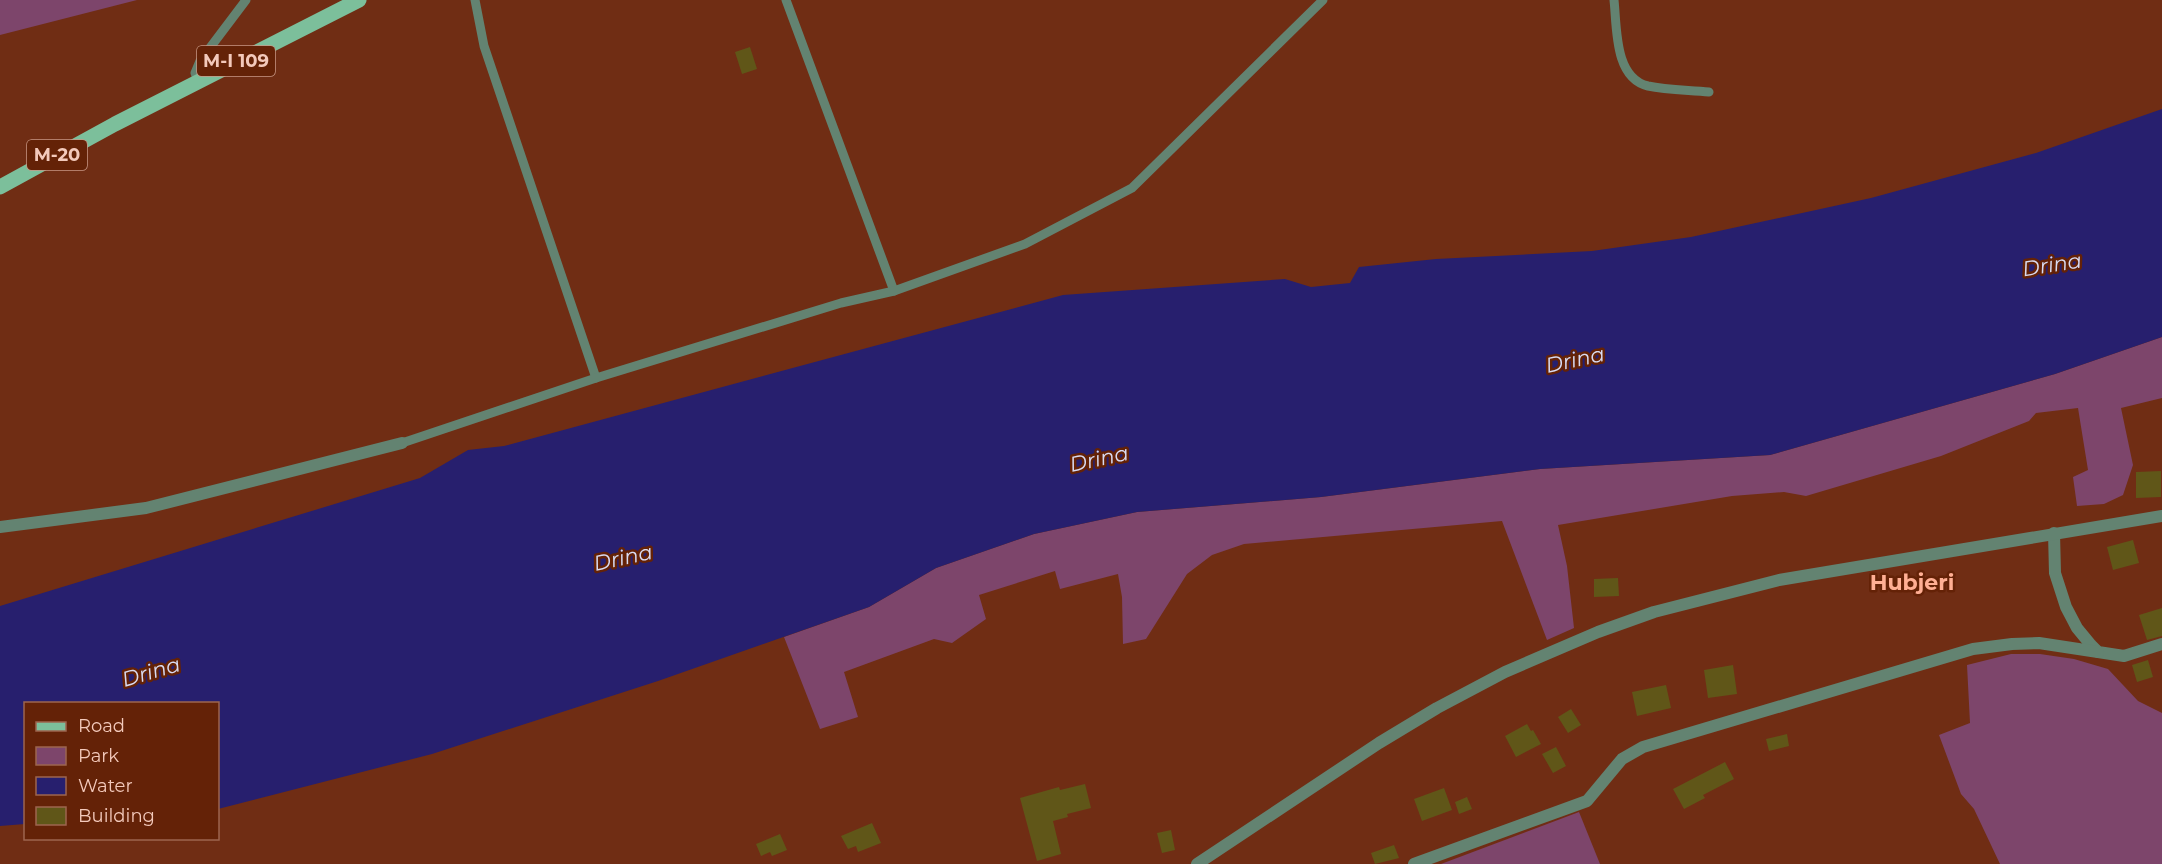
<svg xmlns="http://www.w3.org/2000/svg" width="2162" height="864" font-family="Montserrat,sans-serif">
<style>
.green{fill:#7d456b}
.water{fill:#271f6e}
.building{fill:#605618}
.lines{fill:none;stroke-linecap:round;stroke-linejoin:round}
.service{stroke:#638371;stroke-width:9}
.minor{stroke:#638371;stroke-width:12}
.tertiary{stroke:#638371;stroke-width:12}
.primary{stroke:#7cbf9b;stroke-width:15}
.labels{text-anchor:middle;stroke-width:5;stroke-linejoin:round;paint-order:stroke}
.shield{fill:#642207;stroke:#c89785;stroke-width:1.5}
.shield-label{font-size:18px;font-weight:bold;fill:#f3c9bb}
.water-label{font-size:21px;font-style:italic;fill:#d8dbf3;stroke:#642207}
.quarter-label{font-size:22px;font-weight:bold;fill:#ffaf94;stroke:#642207}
</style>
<rect width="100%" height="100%" fill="#702d14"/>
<g class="green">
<path d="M0 0H137L0 35Z"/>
<path d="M2162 337V398L2121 408 2133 465 2123 495 2104 504 2077 506 2073 477 2088 470 2078 408 2036 413 2029 421 1941 456 1806 496 1784 492 1732 496 1558 525 1567 566 1574 628 1547 640 1502 521 1244 544 1212 555 1187 574 1146 639 1123 644 1122 597 1118 574 1060 589 1055 571 979 595 986 619 952 643 934 639 844 672 858 717 820 729 784 637 869 607 936 568 1034 534 1137 512 1321 497 1540 469 1770 455 2055 374Z"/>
<path d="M2011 654H2040L2074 659 2108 669 2138 701 2162 713V864H2000L1974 809 1961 794 1939 735 1970 723 1967 665Z"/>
<path d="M1579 812 1600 864H1441Z"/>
</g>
<path class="water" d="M2162 109V337L2055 374 1770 455 1540 469 1321 497 1137 512 1034 534 936 568 869 607 658 681 432 754 218 809V704H26L25 824 0 826V606L420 478 468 450 504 446 1063 295 1285 279 1311 287 1350 283 1359 267 1436 259 1592 251 1691 237 1871 198 2036 153Z"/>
<g class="building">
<path d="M750 47 757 69 742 74 735 52Z"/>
<path d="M2161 471V497L2136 498V472Z"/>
<path d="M2133 540 2139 563 2113 570 2107 547Z"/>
<path d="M1618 578 1619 596 1594 597V579Z"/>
<path d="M2162 608V636L2147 640 2139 615Z"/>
<path d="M2148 660 2153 677 2137 682 2132 665Z"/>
<path d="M1733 665 1737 694 1708 698 1704 670Z"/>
<path d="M1666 685 1671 708 1637 716 1632 692Z"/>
<path d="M1571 709 1581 725 1568 733 1558 717Z"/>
<path d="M1527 724 1531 731 1533 730 1541 744 1516 757 1505 736Z"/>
<path d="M1787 734 1789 746 1769 751 1766 739Z"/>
<path d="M1556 747 1566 766 1553 773 1542 754Z"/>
<path d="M1725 762 1734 779 1703 795 1705 798 1684 809 1673 789Z"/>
<path d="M1085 784 1091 808 1067 814 1068 817 1053 821 1061 854 1037 861 1020 798 1059 787 1060 790Z"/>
<path d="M1444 788 1452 810 1422 821 1414 799Z"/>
<path d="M1467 797 1472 809 1459 814 1455 802Z"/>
<path d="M872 823 881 843 858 852 856 846 848 849 841 836Z"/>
<path d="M1171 830 1175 850 1162 853 1157 833Z"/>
<path d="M780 834 787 850 772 856 770 852 761 856 756 844Z"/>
<path d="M1394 845 1399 858 1375 864 1371 853Z"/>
</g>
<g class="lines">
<g class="service">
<path d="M475 0 484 46 596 378"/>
<path d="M786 0 894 291"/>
<path d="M1614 0C1617 27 1614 78 1648 86 1667 90 1689 90 1709 92"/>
<path d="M198 81 195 73 200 61 246 0"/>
<path d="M402 443 596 378 841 303 894 291 1025 244 1132 188 1323 0"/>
</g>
<g class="minor">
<path d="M0 527 146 508 402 443"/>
<path d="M2054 533 2055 573 2066 607 2077 628 2091 645 2098 652 2124 656 2162 644"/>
<path d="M1414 864 1587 801 1622 759 1643 747 1973 649 2012 644 2039 643 2098 652"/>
</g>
<path class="tertiary" d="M1197 864 1379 743 1437 708 1505 672 1598 632 1654 612 1779 580 2162 516"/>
<path class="primary" d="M0 187 115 124 359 0"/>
</g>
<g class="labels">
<g class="shield">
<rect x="197" y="46" width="78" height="30" rx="4.5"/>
<rect x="27" y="140" width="60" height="30" rx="4.5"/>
</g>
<g class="shield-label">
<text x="236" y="67">M-I 109</text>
<text x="57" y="161">M-20</text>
</g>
<g class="water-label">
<text transform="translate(2052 265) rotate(-9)" y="7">Drina</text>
<text transform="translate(1575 360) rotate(-12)" y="7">Drina</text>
<text transform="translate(1099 459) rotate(-12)" y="7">Drina</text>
<text transform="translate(623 558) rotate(-12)" y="7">Drina</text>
<text transform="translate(151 672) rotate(-16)" y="7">Drina</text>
</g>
<g class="quarter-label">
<text x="1912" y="590">Hubjeri</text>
</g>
</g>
<rect x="24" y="702" width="195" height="138" fill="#642207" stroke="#9d654f" stroke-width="1.5"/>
<rect x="36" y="722" width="30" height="9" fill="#7cbf9b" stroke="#9d654f" stroke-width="1.5"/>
<text x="78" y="732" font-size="18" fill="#f3c9bb">Road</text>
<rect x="36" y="747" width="30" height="18" fill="#7d456b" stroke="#9d654f" stroke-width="1.5"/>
<text x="78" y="762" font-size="18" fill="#f3c9bb">Park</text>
<rect x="36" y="777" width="30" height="18" fill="#271f6e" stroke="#9d654f" stroke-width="1.5"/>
<text x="78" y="792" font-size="18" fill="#f3c9bb">Water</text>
<rect x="36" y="807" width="30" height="18" fill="#605618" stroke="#9d654f" stroke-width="1.5"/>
<text x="78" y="822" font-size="18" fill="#f3c9bb">Building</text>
</svg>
